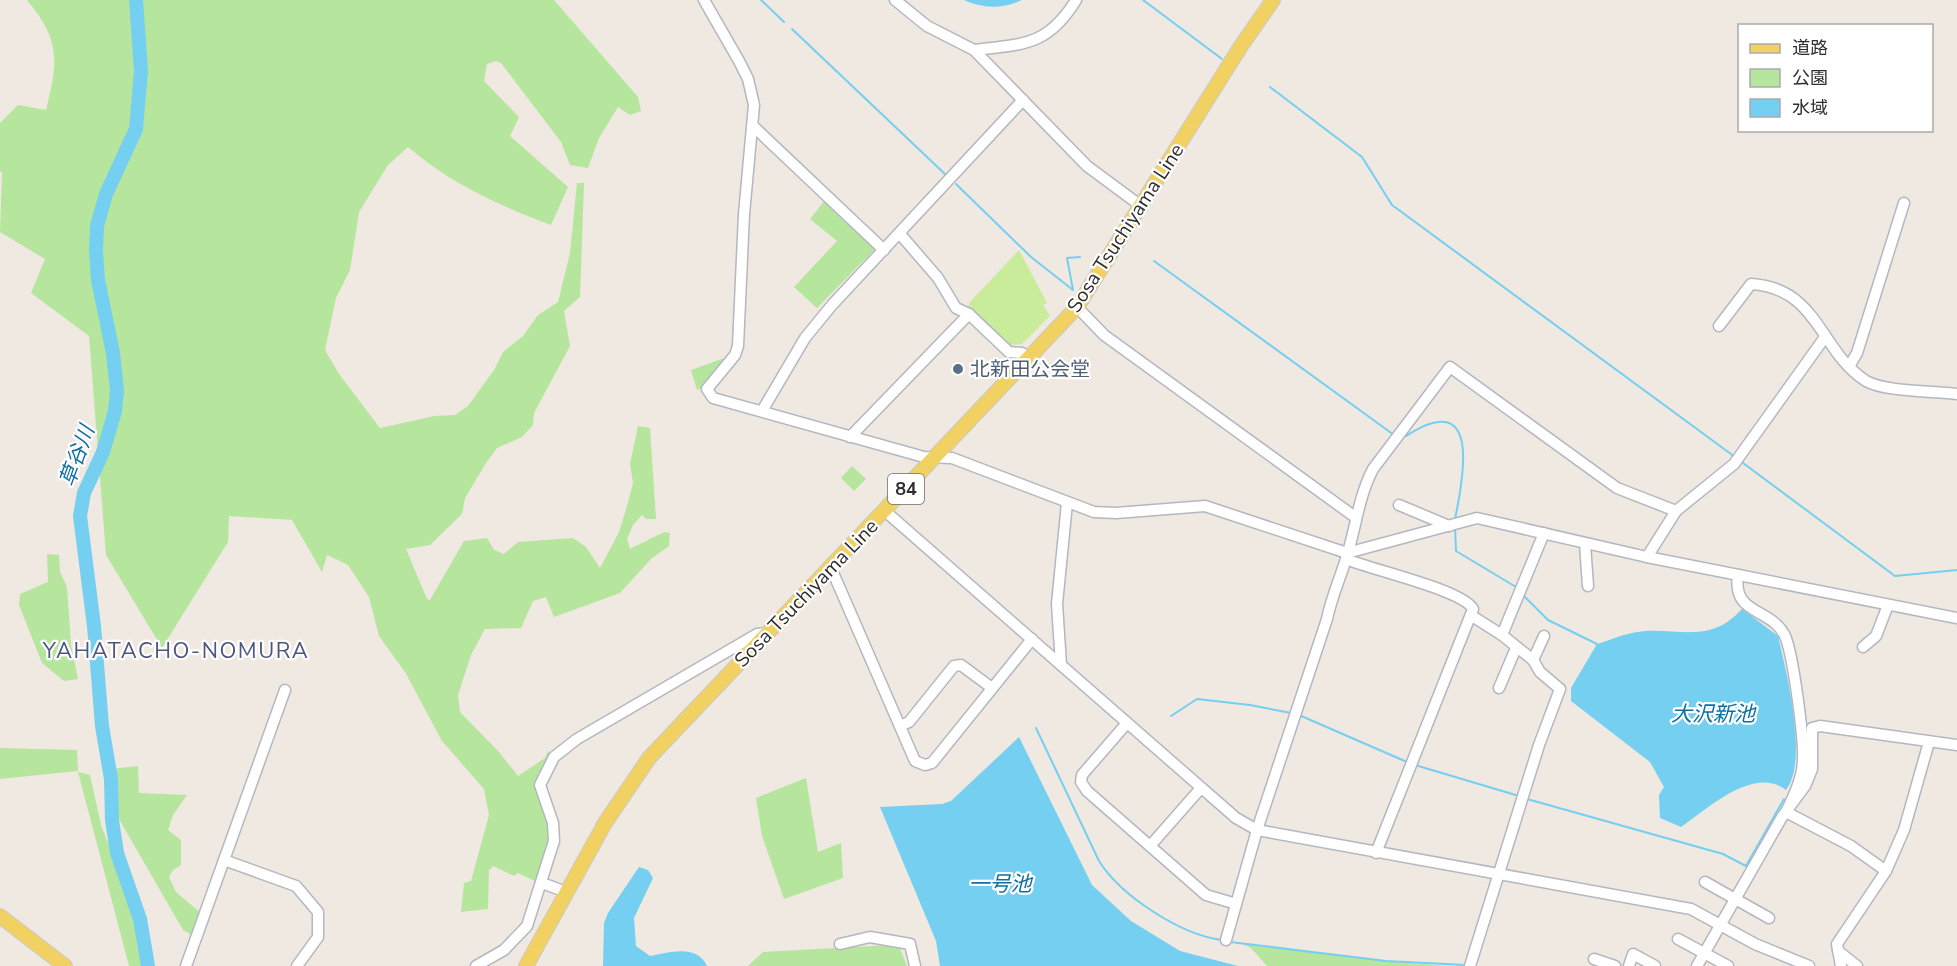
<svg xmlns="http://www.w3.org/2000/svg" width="1957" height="966" font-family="'Nunito Sans','Noto Sans JP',sans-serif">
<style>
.green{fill:#b6e59e}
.pitch{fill:#c9ec9a}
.water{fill:#75cff0}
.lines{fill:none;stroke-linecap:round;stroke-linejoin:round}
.stream{stroke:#75cff0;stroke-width:2}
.river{stroke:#75cff0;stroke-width:14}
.minor-casing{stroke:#b4b7c1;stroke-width:13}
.major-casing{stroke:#c9c9c9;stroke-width:16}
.minor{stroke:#fff;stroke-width:10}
.major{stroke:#f2d163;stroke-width:14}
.service-dot{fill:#5c6f8a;stroke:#fff;stroke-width:2}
.labels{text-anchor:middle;stroke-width:4.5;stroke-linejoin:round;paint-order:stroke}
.shield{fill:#fff;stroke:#6d6d6d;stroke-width:1.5}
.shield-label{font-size:18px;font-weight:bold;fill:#2e2e2e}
.street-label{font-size:20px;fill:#2e2e2e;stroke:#fff}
.service-label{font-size:20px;fill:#4e5e75;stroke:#fff;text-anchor:start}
.water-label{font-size:21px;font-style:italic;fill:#0d6fa3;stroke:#fff}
.quarter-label{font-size:22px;letter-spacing:1.5px;fill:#4d5680;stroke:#fff}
</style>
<rect width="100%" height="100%" fill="#efe9e1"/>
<g class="green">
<path d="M27 0H554L638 97 641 111 630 115 618 107 599 138 588 168 570 165 561 142 501 63 496 61 487 64 484 81 519 117 510 136 568 187 551 225C496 204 453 185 408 147L388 165 359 212 350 270 336 298 325 350 339 374 380 428 435 416 455 415 468 406 494 370 503 352 523 336 538 315 558 302 570 253 577 183H584L580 297 564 311 570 346 534 413 533 425 522 437 497 448 486 463 465 498 462 514 430 545 406 549 427 599 430 600 464 541 487 538 494 550 504 554 518 542 573 538 586 547 600 568 619 532 627 506 633 483 630 464 638 426 650 428 656 519H646L642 515 633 525 627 539 630 549 664 532 670 533 669 546 651 559 620 593 554 617 546 597 533 601 521 628 485 629 471 655 458 695 460 712 499 752 518 776 545 758 548 751 551 757 542 773 552 838 539 883 518 873 514 876 493 866 489 870 488 909 461 912 464 883 471 881 489 815 484 789 442 741 405 672 379 636 369 597 348 565 327 555 322 572 292 520 229 516 228 542 162 648 106 555 89 336 31 293 45 259 0 232 2 173 0 171V123L18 105 46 110C58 61 61 41 27 0Z"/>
<path d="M825 200 874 246V250L817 308 794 287 837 241 810 219Z"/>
<path d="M730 356 706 385 697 390 691 370Z"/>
<path d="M852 466 866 479 854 491 841 478Z"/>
<path d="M47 554 59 555 60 572 67 587 71 645 78 679 64 681 42 663 19 605 20 594 48 582Z"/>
<path d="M0 748 77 750 78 771 0 779Z"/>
<path d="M138 766 139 793 187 795 173 815 168 830 181 840V865L173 870 169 877 176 892 202 914 194 936 183 930 119 819 110 769Z"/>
<path d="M78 772 90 775 101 825 127 892 144 966H129Z"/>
<path d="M806 778 818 852 841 843 843 878 784 899 762 836 756 798Z"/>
<path d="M1242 944 1381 961 1449 966H1267L1251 948Z"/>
<path d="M890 945 899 946 907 966H748L763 952Z"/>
</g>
<path class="pitch" d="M1019 250 1047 303 1043 305 1050 316 1022 344 1007 345 968 308 970 302Z"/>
<g class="water">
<path d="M964 0H1022C1002 9 984 9 964 0Z"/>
<path d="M1742 609 1778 636C1786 671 1809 761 1786 790 1754 765 1707 809 1681 827L1660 818 1659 795 1664 787 1650 762 1571 701V688L1597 644C1610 640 1624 634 1637 632 1676 626 1709 646 1742 609Z"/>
<path d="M1019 737 1092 885 1131 921 1180 951 1238 966H940L936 941 880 807 942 804 951 801Z"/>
<path d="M639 867 648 870 653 878 634 918 636 946 650 956C670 952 697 944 707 966H603L604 923 608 913Z"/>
</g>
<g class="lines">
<g class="stream">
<path d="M761 0 784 22"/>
<path d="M1143 0 1222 59"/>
<path d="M792 29 946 175"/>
<path d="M1270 87 1362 157 1392 205 1735 457"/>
<path d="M956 184 1031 257 1073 290 1067 258 1080 257"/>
<path d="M1154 261 1394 435"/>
<path d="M1402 436H1406C1481 387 1464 476 1455 519"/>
<path d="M1739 460 1895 576 1957 570"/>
<path d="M1455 527 1456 551 1516 587"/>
<path d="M1523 595 1548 620 1597 644"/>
<path d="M1299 715 1407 762"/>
<path d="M1171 716 1197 699 1250 705 1291 713"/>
<path d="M1036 728 1099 861C1121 896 1181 935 1222 940"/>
<path d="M1415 765 1519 796"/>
<path d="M1527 799 1723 854 1746 866 1784 799"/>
<path d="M1230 942 1386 961 1466 965"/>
</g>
<path class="river" d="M136 0 141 71 136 129 106 194 97 226 96 251 98 280 113 353 117 391 115 411 103 452 84 493 80 516 94 626 102 726 111 779 112 820 117 853 140 919 148 966"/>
<defs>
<g id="minor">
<path d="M704 0 739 61 748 79 754 105 744 214 738 346 735 355 707 389 713 398 924 457 952 458 1094 512 1116 513 1205 506 1347 553 1477 518 1647 557 1957 618"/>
<path d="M895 0 927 26 974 50 1087 166 1141 206"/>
<path d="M974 50C1022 44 1047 47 1076 0"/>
<path d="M753 126 884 250"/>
<path d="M900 234 938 278 956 308 969 314 1009 352 1022 353 1030 358"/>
<path d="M1077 307 1104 335 1355 517"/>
<path d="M1719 326 1751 284C1819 288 1819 351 1866 381 1885 392 1934 391 1957 394"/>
<path d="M1850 365 1857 353 1904 203"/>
<path d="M762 411 805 338 832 305 1023 100"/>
<path d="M850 437 969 314"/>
<path d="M1399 505 1449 526"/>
<path d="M885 511 1236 818 1257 830 1691 909 1755 944 1809 966"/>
<path d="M1585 544 1588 586"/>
<path d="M1647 557 1676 511"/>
<path d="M1346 559C1372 570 1463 590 1473 609L1376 853"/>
<path d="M831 568 915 761 925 765 932 763 1032 639"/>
<path d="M1738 575C1732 616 1771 607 1785 636 1793 654 1804 738 1803 759 1803 777 1794 796 1786 812L1851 846 1886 871"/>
<path d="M1502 635 1544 533"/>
<path d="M1863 647 1876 636 1888 605"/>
<path d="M1533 660 1544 636"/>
<path d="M1061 665 1057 604 1067 503"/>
<path d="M1499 688 1516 648"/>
<path d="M1127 723 1082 775 1081 782 1087 791 1206 895 1233 903"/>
<path d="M900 726 909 722 954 666 961 665 992 688"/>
<path d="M1150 846 1201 788"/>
<path d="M224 860 296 886 318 912V937L297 966"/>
<path d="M1705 882 1769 918"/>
<path d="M542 883 566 892"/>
<path d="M1678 939 1728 966"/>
<path d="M1226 940 1257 830 1327 619C1331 599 1339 581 1345 562 1356 530 1357 500 1373 469L1450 367 1617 488 1676 511 1734 464 1825 337"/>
<path d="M840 944 870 937 910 944 915 966"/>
<path d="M1838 951 1857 966"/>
<path d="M1594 959 1615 966"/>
<path d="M186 966 285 690"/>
<path d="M476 966 504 950 527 926 554 841 553 823 540 785 554 757 577 739 757 634 768 633"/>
<path d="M1470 966 1539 745 1560 689 1540 672 1533 660 1502 635 1472 616"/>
<path d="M1629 966 1633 954 1655 966"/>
<path d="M1697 966 1782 817 1805 786 1812 769V728L1820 726 1957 745"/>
<path d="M1841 966 1837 944 1886 871 1904 830 1929 742"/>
</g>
<g id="major">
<path d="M0 916 65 966"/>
<path d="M526 966 605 823 649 758 1077 307 1241 46 1273 0"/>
</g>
</defs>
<use href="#minor" class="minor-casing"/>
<use href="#major" class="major-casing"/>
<use href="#minor" class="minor"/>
<use href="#major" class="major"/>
</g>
<circle class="service-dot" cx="958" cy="369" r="6"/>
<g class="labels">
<rect class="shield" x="888" y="474" width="36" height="30" rx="4.5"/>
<g class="shield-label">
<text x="906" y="495">84</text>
</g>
<g class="street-label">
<text transform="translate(1125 228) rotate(-57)" y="7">Sosa Tsuchiyama Line</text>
<text transform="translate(806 593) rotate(-46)" y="7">Sosa Tsuchiyama Line</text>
</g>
<g class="service-label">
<text x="970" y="376">北新田公会堂</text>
</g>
<g class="water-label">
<text transform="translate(77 456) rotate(-70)" y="7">草谷川</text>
<text x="1713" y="721">大沢新池</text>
<text x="1000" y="891">一号池</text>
</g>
<g class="quarter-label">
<text x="176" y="658">YAHATACHO-NOMURA</text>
</g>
</g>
<rect x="1738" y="24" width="195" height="108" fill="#ffffff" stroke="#ababab" stroke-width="1.5"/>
<rect x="1750" y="44" width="30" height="9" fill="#f2d163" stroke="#ababab" stroke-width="1.5"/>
<text x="1792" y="54" font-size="18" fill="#2e2e2e">道路</text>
<rect x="1750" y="69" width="30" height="18" fill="#b6e59e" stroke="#ababab" stroke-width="1.5"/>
<text x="1792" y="84" font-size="18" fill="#2e2e2e">公園</text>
<rect x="1750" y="99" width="30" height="18" fill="#75cff0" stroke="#ababab" stroke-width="1.5"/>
<text x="1792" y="114" font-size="18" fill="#2e2e2e">水域</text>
</svg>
